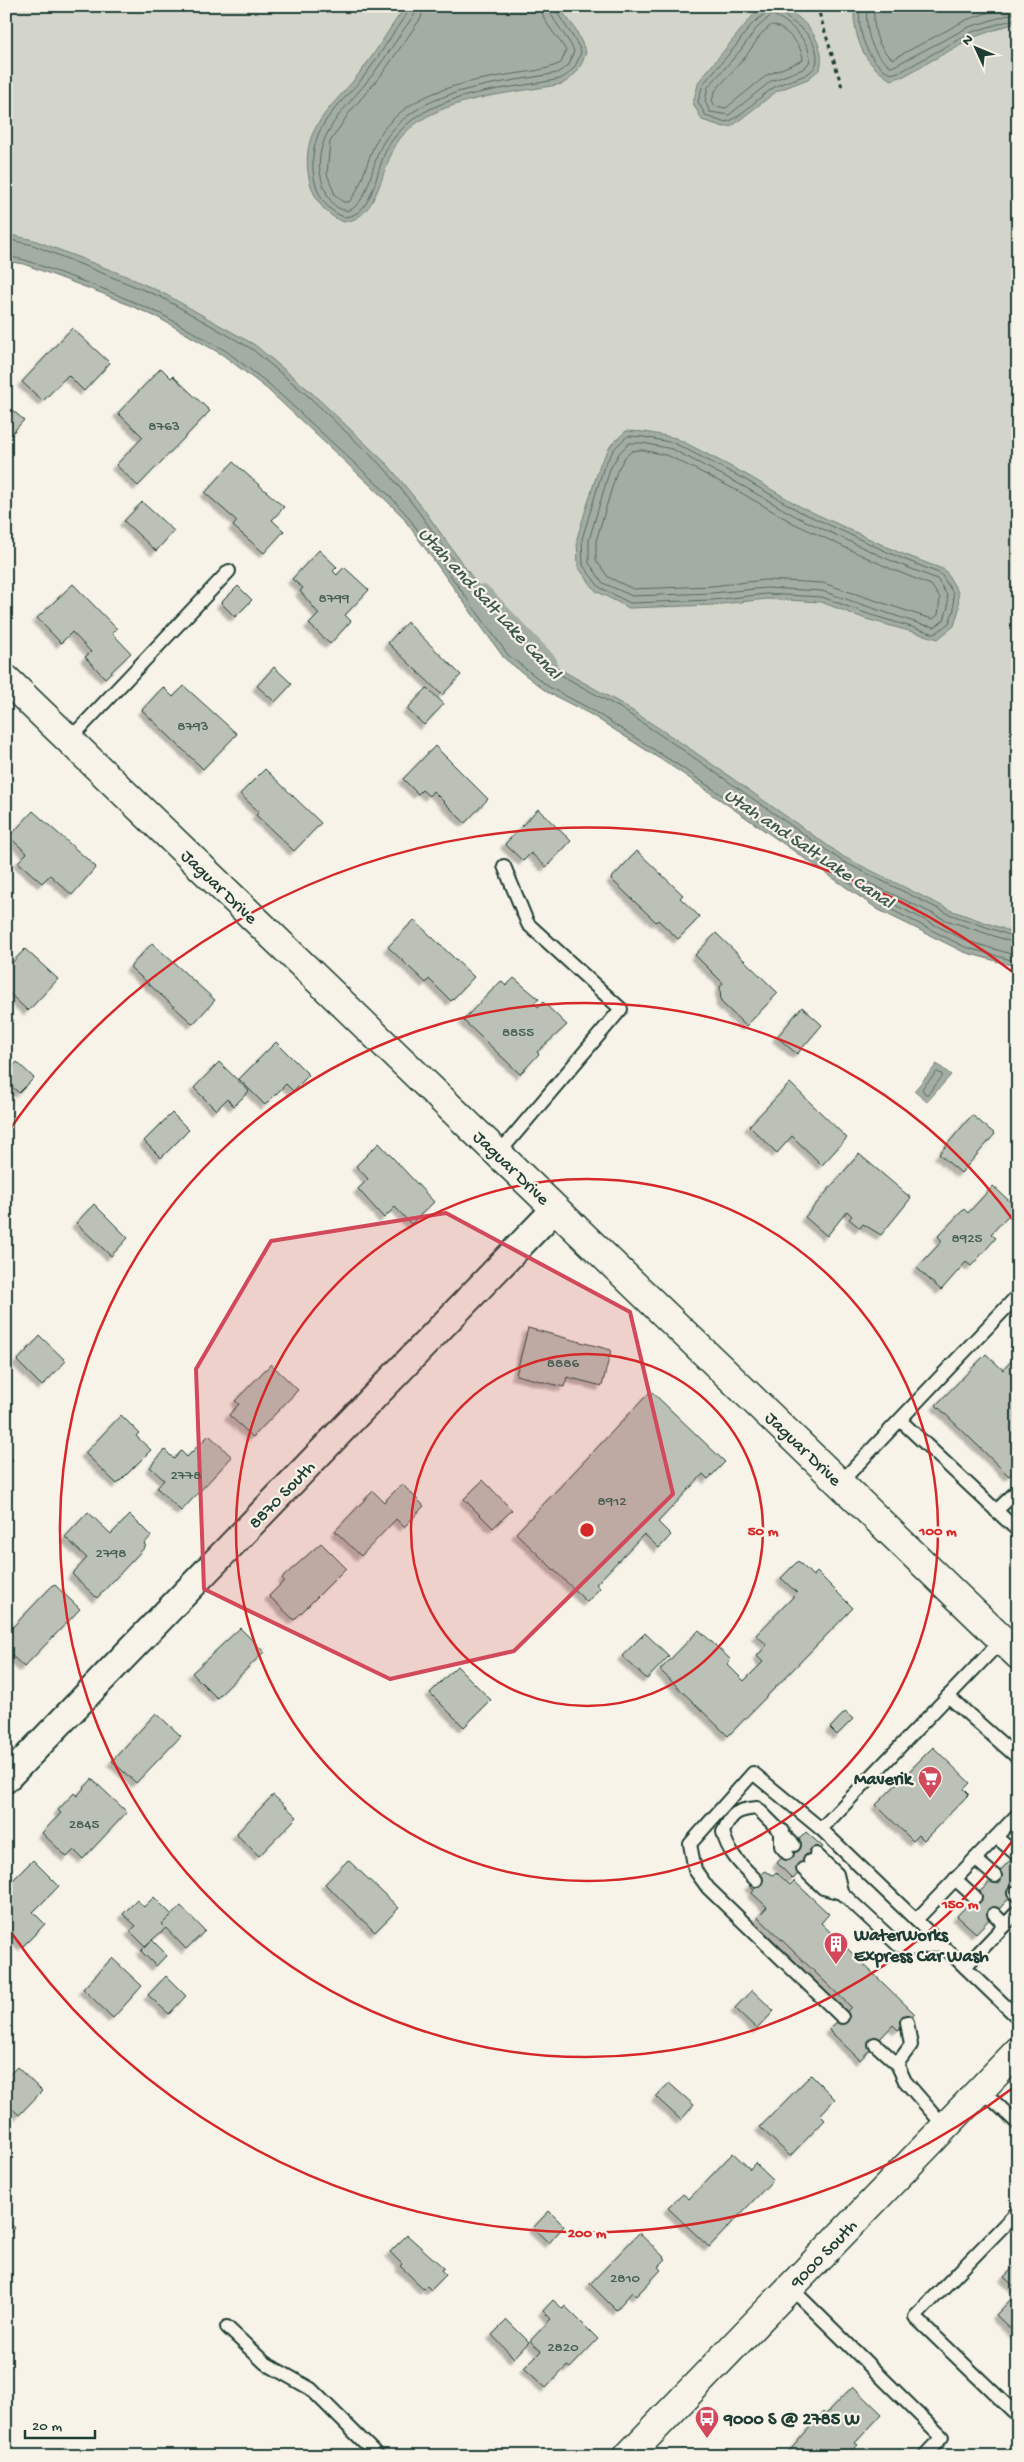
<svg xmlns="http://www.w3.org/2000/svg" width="1024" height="2462" font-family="'Gochi Hand',sans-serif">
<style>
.green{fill:#d3d5ca;stroke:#79897f}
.water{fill:#a4ada3;stroke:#6f8077}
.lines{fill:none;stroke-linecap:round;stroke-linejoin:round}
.shore{stroke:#546a60;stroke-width:1}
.canal{stroke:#a4ada3;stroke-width:25}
.building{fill:#bbc1b6;stroke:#1f3d34;filter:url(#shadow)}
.service-casing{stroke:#1f3d34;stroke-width:16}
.minor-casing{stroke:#1f3d34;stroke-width:30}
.secondary-casing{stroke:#1f3d34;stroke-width:31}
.primary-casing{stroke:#1f3d34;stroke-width:31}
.path{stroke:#1f3d34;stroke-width:3;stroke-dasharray:4 4;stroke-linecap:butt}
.service{stroke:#f7f3e8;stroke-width:12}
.minor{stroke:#f7f3e8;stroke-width:26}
.secondary{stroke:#f7f3e8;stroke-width:28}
.primary{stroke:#f7f3e8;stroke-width:28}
.marked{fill:#d1495b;fill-opacity:0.2;stroke:#d1495b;stroke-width:4;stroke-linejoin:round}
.ring{fill:none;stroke:#d62828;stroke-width:2.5}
.labels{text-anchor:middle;stroke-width:4.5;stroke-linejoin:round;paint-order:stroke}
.number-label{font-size:15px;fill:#465e54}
.street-label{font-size:18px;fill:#1f3d34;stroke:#f7f3e8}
.poi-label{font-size:18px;font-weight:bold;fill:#1f3d34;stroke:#f7f3e8;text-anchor:start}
.water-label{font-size:19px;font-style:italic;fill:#405950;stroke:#f7f3e8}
.centre{fill:#d62828;stroke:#f7f3e8;stroke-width:2.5}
.ring-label{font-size:15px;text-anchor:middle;font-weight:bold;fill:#d62828;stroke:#f7f3e8;stroke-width:4.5;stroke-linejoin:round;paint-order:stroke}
</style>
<defs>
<filter id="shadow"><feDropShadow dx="-4.5" dy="4.5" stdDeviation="1" flood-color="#0004"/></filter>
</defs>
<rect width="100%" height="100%" fill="#f7f3e8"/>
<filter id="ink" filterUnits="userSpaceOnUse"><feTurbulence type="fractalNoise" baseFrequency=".02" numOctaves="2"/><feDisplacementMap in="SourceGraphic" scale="10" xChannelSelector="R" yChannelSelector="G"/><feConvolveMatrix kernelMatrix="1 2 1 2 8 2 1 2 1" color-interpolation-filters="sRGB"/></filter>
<g filter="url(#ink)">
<path class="green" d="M6 6H1018V967L964 952 879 910 679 771 590 714 547 692 504 658 402 516 329 444 266 388 223 355 159 318 104 294 24 264 6 261Z"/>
<g class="water">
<path d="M406 6H558L575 28 586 52C581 68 576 76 562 84 512 94 439 96 403 135 380 160 382 218 344 222 311 211 300 166 312 135 321 113 344 93 358 75 376 53 389 28 406 6Z"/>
<path d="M856 6H1018V22L974 37 904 76 891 80C869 67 859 50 855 25 854 18 853 13 856 6Z"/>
<path d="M774 7C800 9 828 43 820 69L808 79 777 91 732 126 724 127 702 120 693 103 699 81 754 14 763 8Z"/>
<path d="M6 234 34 240 126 276 163 293 255 345 311 392 389 466 422 507 504 622 519 638 556 667 622 704 689 748 844 857 950 910 1018 934V967L964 952 879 910 679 771 590 714 547 692 504 658 402 516 386 500 266 388 223 355 159 318 104 294 24 264 6 261Z"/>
<path d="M626 431 645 432 676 438 747 475 801 507 898 552 945 570 958 592 959 609 954 626 938 639 866 619 821 602 767 599 713 605 629 608 596 591 578 567 577 538 600 464 611 445Z"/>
<path d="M937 1064 951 1075 927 1102 914 1091Z"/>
</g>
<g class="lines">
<g class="shore">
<path d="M410 6 409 11C392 33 379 58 361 80 347 96 323 118 317 138 307 165 314 207 344 217 375 216 375 168 388 147 390 142 395 137 399 132 437 90 508 90 560 79 572 73 577 65 581 52 576 37 556 16 555 6"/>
<path d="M416 6 415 14C400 33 388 55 373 74 345 111 302 142 327 194 331 203 338 212 350 210 371 199 371 162 383 143 418 86 498 85 557 73L569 65 574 51C569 39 549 16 548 6"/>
<path d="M424 6 421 18 382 74 349 113 330 142 327 174 335 195 343 202H349C368 180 366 146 390 122 421 89 470 81 513 74 528 72 547 70 561 63L566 51C559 37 541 22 541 6"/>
<path d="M768 6 767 12 751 25 735 47 703 84 698 102 706 116 723 122 730 121C746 112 758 98 773 88 787 78 818 79 817 57 816 46 811 37 803 30 796 23 780 16 779 6"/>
<path d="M860 6C857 32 866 61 891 74L902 71 972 32 1018 18"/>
<path d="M867 6C865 29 870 55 892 67L969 27 1018 12"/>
<path d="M874 6C873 26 875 47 893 59L966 20 1008 6"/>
<path d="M772 15C788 19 815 46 809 63L803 69 771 81 729 115 710 112 705 101 708 87 740 51 756 29Z"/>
<path d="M772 25C785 27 803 46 803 60L767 75 726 108 715 106 712 101 715 91 746 56 761 34Z"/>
<path d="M6 239 33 245 161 297 252 349 308 396 386 470 418 511 500 625 516 642 554 671 620 708 686 752 842 861 949 914 1018 938"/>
<path d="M6 256 25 260 106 290 161 314 226 351 269 384 390 496 406 514 508 655 549 687 592 710 681 767 882 905 965 947 1018 962"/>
<path d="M628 436 644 437 674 443 744 479 799 511 896 556 941 574 953 593 954 609 949 623 935 634 868 614 822 597 766 594 713 600 630 603 599 587 583 565 582 539 604 466 615 448Z"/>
<path d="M630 443H643L672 449 741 485 797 517 894 562 937 579 947 595 948 607 944 620 935 627 920 624 822 591 766 588 712 593 632 596 603 583 589 563V540L610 469 620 452Z"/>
<path d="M643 450 669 456 738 491 793 523 891 569 931 585 940 598 938 615 933 619 922 616 823 583 765 580 712 586 633 589 608 577 596 560V541L617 471 625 457 632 451Z"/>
<path d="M1018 944 946 920 865 881 862 882 863 885 885 900 967 941 1018 956"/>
<path d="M937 1072 942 1074V1077L928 1094H925L922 1089Z"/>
</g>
<path class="canal" d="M481 597 545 664"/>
</g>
<g class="building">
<path d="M72 328 110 363 84 391 68 375 43 401 22 382Z"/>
<path d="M161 368 171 378 173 376 210 411 138 486 116 465 143 437 118 413Z"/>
<path d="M6 405 24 420 6 440Z"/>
<path d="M233 462 284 507 272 520 284 531 264 553 233 526 237 521 205 493Z"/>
<path d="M142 502 174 531 156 551 124 521Z"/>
<path d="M319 550 337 567 333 571 337 575 344 567 369 590 345 615 351 621 330 644 309 624 319 614 300 591 303 588 292 579Z"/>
<path d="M73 584 117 629 112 633 131 653 105 678 85 657 91 652 72 632 61 643 37 618Z"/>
<path d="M238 586 252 600 235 617 221 603Z"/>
<path d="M407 622 461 675 442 695 388 643Z"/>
<path d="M274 667 292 684 275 702 257 686Z"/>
<path d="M184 686 237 734 203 769 142 710 163 687 173 697Z"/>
<path d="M427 688 444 704 424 725 407 709Z"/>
<path d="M435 746 488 799 465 823 433 791 429 796 422 790 418 794 403 779Z"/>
<path d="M265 769 321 823 294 851 256 815 259 812 240 794Z"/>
<path d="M538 809 571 841 546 867 531 853 523 861 505 844Z"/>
<path d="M33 811 96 867 72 895 50 875 42 883 18 862 27 853 9 837Z"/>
<path d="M637 851 683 895 680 898 700 917 678 939 658 920 656 922 611 879Z"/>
<path d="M414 920 474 977 451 1001 429 979 426 983 388 947Z"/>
<path d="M716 933 778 993 746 1026 721 1002 720 987 723 983 695 955Z"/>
<path d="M152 943 215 1000 193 1024 130 967Z"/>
<path d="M25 949 58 979 28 1011 6 990V969Z"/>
<path d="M514 978 539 999 534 1003 538 1007 543 1002 567 1025 537 1052 539 1054 520 1074 463 1020 501 981 506 986Z"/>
<path d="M802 1007 822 1025 797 1054 777 1037Z"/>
<path d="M276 1042 309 1075 293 1091 286 1084 265 1105 239 1079Z"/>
<path d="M17 1062 34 1078 19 1093 6 1081V1074Z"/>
<path d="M219 1062 249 1091 234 1106 227 1099 216 1110 194 1088Z"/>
<path d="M790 1083 847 1138 822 1165 792 1136 777 1153 749 1126Z"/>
<path d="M172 1113 189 1130 161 1158 144 1141Z"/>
<path d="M972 1115 995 1134 961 1173 939 1154Z"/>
<path d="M379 1143 434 1202 411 1224 395 1207 384 1218 358 1189 368 1179 356 1166Z"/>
<path d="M859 1154 911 1198 881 1235 863 1224 860 1228 849 1219 852 1216 847 1211 827 1236 805 1217Z"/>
<path d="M993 1186 1016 1207 991 1234 996 1238 971 1266 966 1262 941 1290 917 1268 942 1241 938 1236 964 1209 968 1213Z"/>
<path d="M94 1204 128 1238 111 1256 76 1223Z"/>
<path d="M528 1328 611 1350 602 1386 567 1377 564 1387 516 1375Z"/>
<path d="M40 1336 66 1361 42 1386 17 1361Z"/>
<path d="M986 1354 1003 1370 1018 1354V1467L1009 1476 936 1405Z"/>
<path d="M271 1364 298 1390 253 1437 229 1415 239 1404 235 1401Z"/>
<path d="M651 1391 725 1462 708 1479 703 1474 658 1522 671 1535 659 1548 644 1534 596 1584 600 1588 587 1602 516 1533Z"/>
<path d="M121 1415 139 1433 136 1436 151 1450 117 1484 85 1453Z"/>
<path d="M209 1435 232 1457 181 1511 157 1488 164 1480 150 1467 165 1450 174 1459 181 1451 187 1457Z"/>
<path d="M6 1454 13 1460 6 1466Z"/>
<path d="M483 1480 512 1510 493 1528 464 1499Z"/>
<path d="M402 1484 424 1506 404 1527 396 1519 361 1556 335 1531 373 1491 384 1502Z"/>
<path d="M88 1512 111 1534 130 1515 151 1536 144 1544 146 1546 97 1598 72 1574 87 1558 65 1537Z"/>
<path d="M321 1543 346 1568 294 1620 269 1596 284 1581 282 1578Z"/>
<path d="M798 1561 813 1576 817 1572 853 1608 728 1736 660 1670 699 1630 731 1660 727 1664 744 1681 763 1662 757 1656 767 1645 756 1635 797 1593 781 1578Z"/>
<path d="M54 1584 80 1609 24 1667 6 1650V1634Z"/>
<path d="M240 1628 264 1652 217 1698 192 1673Z"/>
<path d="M645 1633 669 1656 647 1679 622 1656Z"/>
<path d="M457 1666 491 1700 464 1727 430 1693Z"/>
<path d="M845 1712 853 1719 837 1735 830 1728Z"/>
<path d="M156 1713 181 1736 136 1783 112 1761Z"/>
<path d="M933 1747 970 1783 964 1789 969 1794 924 1840 919 1835 913 1841 876 1805Z"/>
<path d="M92 1779 127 1812 83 1859 74 1850 67 1857 42 1833 61 1813 58 1810 74 1793 77 1796Z"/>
<path d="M273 1795 297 1817 259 1856 236 1834Z"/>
<path d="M806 1832 823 1847 793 1879 777 1863Z"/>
<path d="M1018 1852V1889L976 1933 957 1916Z"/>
<path d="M33 1860 59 1886 33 1912 45 1924 23 1946 6 1929V1887Z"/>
<path d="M348 1860 399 1908 375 1932 325 1884Z"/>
<path d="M765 1871 773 1875 776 1872 790 1885 794 1881 829 1914 821 1923 915 2014 898 2030 893 2025 860 2060 829 2030 851 2007 758 1917 767 1907 752 1893 754 1890 749 1886Z"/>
<path d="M154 1897 172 1915 162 1924 166 1928 145 1946 130 1931 136 1926 123 1914 137 1900 144 1907Z"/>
<path d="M181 1906 205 1931 186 1949 162 1924Z"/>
<path d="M152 1940 167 1955 156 1966 141 1951Z"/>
<path d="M112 1958 142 1986 113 2018 83 1989Z"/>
<path d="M166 1976 186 1996 169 2014 148 1995Z"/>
<path d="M752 1990 774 2011 757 2029 735 2008Z"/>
<path d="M17 2067 42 2091 19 2115 6 2103V2078Z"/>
<path d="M811 2075 835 2099 820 2115 825 2120 790 2156 760 2127Z"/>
<path d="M669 2083 694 2105 681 2120 656 2097Z"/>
<path d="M733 2153 750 2169 755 2163 773 2180 709 2247 668 2208 683 2194 689 2199Z"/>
<path d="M549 2211 564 2226 549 2243 533 2228Z"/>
<path d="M6 2219 15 2228 6 2237Z"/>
<path d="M639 2233 666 2259 658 2267 661 2270 636 2296 632 2292 616 2310 590 2284Z"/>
<path d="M407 2235 444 2268 441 2270 446 2275 431 2290 427 2286 424 2289 400 2266 402 2264 390 2252Z"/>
<path d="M1018 2263V2290L1004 2277Z"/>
<path d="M1018 2292V2336L996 2315Z"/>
<path d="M553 2300 563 2309 565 2306 598 2339 570 2368 567 2366 546 2388 524 2368 541 2351 530 2341 551 2319 543 2311Z"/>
<path d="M507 2320 529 2342 514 2358 492 2335Z"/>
<path d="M853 2386 882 2414 855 2443 858 2445 847 2456H785L823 2412 825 2415Z"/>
</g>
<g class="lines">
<defs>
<g id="service">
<path d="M69 740 229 571"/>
<path d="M498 1154 621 1009 528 924 504 866"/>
<path d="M900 1420 1018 1531"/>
<path d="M840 1483 1018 1295"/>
<path d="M996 1511 1018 1490"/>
<path d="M1002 1640 821 1829 1018 2018"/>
<path d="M948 1696 1018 1758"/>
<path d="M821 1829 753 1773 690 1844 695 1870 708 1888 842 2017"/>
<path d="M783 1831 781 1830V1846L787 1853"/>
<path d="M996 1837 1016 1854"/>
<path d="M816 1854 837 1874 841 1891"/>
<path d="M975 1859 995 1876"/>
<path d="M810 1861 842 1893 898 1945 910 1949 941 1944"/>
<path d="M803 1869 823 1888 842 1893"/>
<path d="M955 1879 975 1897"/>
<path d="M756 1880C741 1865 728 1853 723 1832 732 1813 736 1810 757 1808L794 1845"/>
<path d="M1014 1893 1018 1896"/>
<path d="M994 1914 1005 1925"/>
<path d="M916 1920 1018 1814"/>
<path d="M965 1967 1018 1911"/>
<path d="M875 2044 897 2064 905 2081 945 2127"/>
<path d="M897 2064 911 2045 907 2022"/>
<path d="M981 2089 1018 2124"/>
<path d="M1018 2211 915 2317 1018 2416"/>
<path d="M790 2287 942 2437 924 2456"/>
<path d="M227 2327 265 2363 311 2389 378 2456"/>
</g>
<path id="minor" d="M6 1779 555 1209"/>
<path id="secondary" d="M6 679 1018 1655"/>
<path id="primary" d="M628 2456 1018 2051"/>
</defs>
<use href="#service" class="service-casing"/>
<use href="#minor" class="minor-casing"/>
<use href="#secondary" class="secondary-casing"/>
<use href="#primary" class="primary-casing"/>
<path class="path" d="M817 6 842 87"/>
<use href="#service" class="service"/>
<use href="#minor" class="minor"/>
<use href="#secondary" class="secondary"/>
<use href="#primary" class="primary"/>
</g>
</g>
<path class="marked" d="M446 1213 630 1312 673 1494 514 1651 390 1679 204 1589 196 1369 271 1241Z"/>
<g class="ring">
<circle cx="587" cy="1530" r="176"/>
<circle cx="587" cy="1530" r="351"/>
<path d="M1016 1836A527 527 0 1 1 1016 1224"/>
<path d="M1014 2087A702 702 0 0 1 8 1928M8 1132A702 702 0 0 1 1014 973"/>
</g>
<defs>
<symbol id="supermarket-pin" viewBox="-11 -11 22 30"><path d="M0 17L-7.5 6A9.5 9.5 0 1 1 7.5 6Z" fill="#d1495b" stroke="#f7f3e8"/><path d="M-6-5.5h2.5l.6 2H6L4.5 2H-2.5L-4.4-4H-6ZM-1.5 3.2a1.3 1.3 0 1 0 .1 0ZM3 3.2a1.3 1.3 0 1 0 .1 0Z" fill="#fff"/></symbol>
<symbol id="building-pin" viewBox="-11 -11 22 30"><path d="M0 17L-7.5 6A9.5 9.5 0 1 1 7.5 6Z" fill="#d1495b" stroke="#f7f3e8"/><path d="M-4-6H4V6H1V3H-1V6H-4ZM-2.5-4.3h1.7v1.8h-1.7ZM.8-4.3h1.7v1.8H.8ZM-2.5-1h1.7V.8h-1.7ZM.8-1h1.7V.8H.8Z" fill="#fff"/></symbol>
<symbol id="bus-pin" viewBox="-11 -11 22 30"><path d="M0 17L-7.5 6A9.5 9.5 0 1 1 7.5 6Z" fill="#d1495b" stroke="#f7f3e8"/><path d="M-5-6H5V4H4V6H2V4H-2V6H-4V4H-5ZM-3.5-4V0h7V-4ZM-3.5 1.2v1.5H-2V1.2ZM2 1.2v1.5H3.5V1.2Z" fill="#fff"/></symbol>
</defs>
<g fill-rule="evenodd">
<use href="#supermarket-pin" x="916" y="1764" width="28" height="38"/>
<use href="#building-pin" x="822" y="1930" width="28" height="38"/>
<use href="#bus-pin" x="693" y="2404" width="28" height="38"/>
</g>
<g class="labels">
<g class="number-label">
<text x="164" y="430">8763</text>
<text x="334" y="602">8799</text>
<text x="193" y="730">8793</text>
<text x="518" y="1036">8855</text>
<text x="967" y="1242">8925</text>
<text x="563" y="1367">8886</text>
<text x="186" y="1479">2778</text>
<text x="612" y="1505">8912</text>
<text x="111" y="1557">2798</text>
<text x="84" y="1828">2845</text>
<text x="625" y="2282">2810</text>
<text x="563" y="2351">2820</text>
</g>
<g class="street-label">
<text transform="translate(220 886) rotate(44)" y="6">Jaguar Drive</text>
<text transform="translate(512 1167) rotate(44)" y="6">Jaguar Drive</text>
<text transform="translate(804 1448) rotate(44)" y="6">Jaguar Drive</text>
<text transform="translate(281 1494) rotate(-46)" y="6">8870 South</text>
<text transform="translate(823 2253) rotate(-46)" y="6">9000 South</text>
</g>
<g class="poi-label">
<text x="912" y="1784" text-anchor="end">Maverik</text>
<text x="854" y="1940">WaterWorks<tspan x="854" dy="21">Express Car Wash</tspan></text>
<text x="724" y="2424">9000 S @ 2785 W</text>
</g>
<g class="water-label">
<text transform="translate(491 602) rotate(47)" y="7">Utah and Salt Lake Canal</text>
<text transform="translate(810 847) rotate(34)" y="7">Utah and Salt Lake Canal</text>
</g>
</g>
<circle cx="587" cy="1530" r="8" class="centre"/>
<g class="ring-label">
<text x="763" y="1535">50 m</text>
<text x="938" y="1535">100 m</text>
<text x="960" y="1908">150 m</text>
<text x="587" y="2237">200 m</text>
</g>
<rect width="1024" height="2462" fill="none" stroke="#f7f3e8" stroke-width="25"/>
<rect x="12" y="12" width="999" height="2437" fill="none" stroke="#1f3d34" stroke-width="2" filter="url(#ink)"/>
<g transform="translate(976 48) rotate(314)" stroke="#f7f3e8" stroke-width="4" paint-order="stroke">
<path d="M0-4L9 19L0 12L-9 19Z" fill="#1f3d34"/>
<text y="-8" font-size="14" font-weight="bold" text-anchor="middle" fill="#1f3d34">N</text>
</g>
<path d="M25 2430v8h70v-8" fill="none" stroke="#1f3d34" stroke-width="2.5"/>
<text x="32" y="2430" font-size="15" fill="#1f3d34" stroke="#f7f3e8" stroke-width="4" paint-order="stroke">20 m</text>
</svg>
